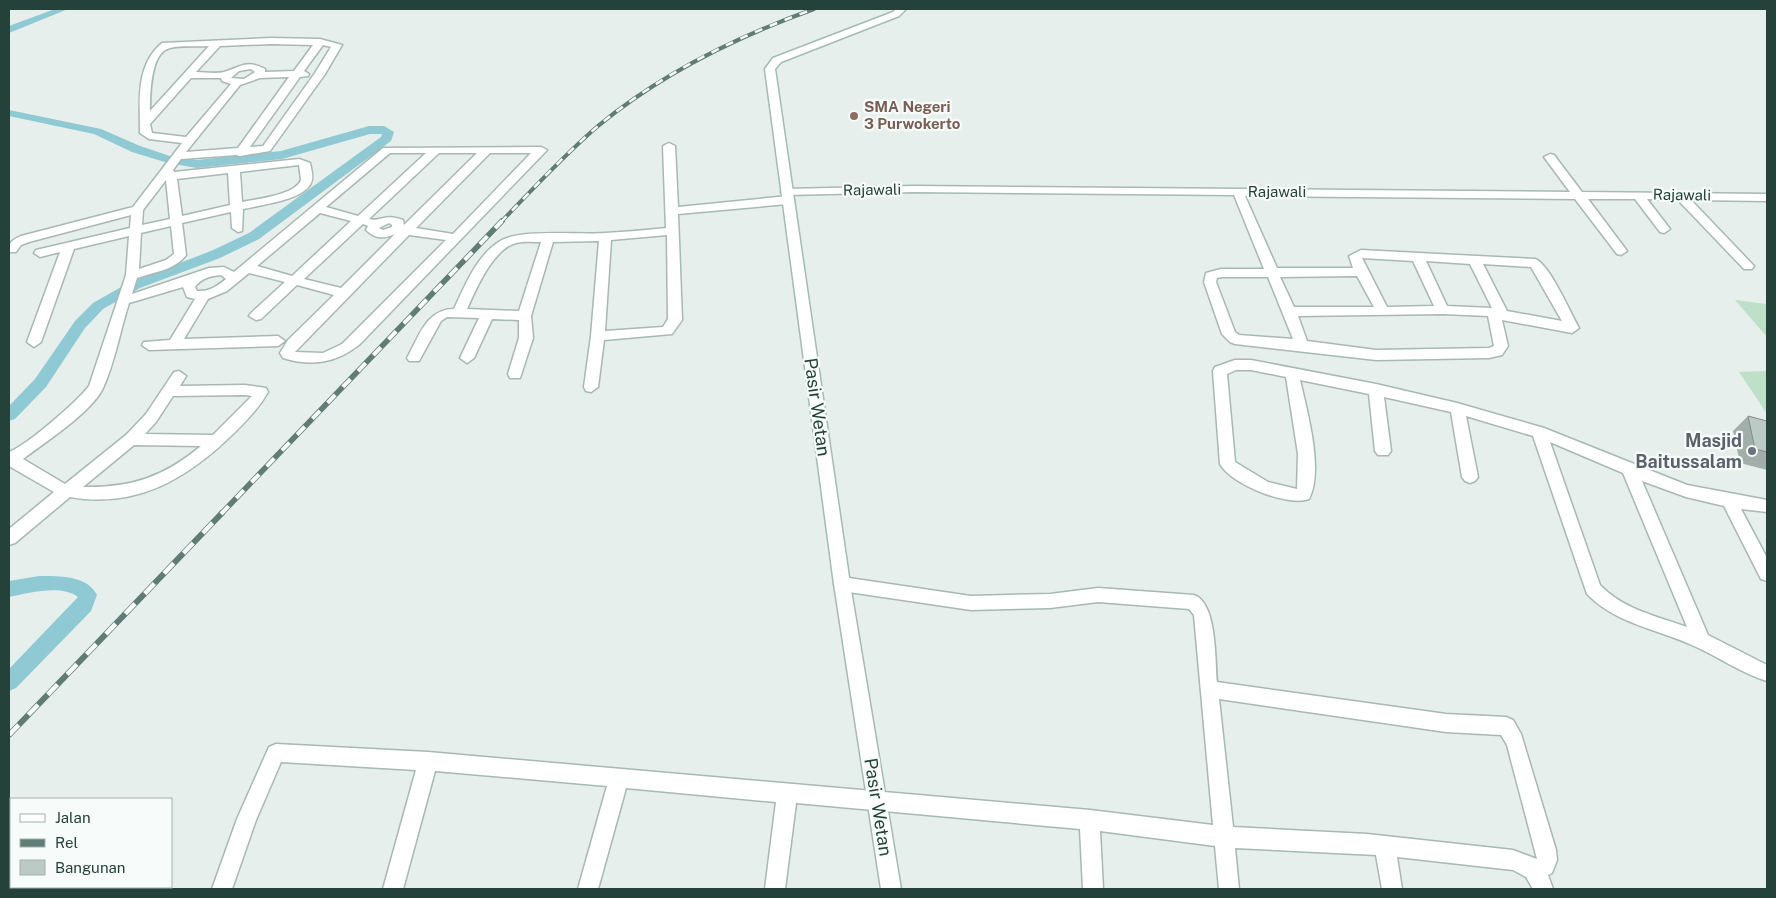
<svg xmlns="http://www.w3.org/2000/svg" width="1776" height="898" font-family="'Public Sans',sans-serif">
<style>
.green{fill:#bfe0c8}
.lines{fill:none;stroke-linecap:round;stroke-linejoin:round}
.canal{fill:#8ec9d4;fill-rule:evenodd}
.street-casing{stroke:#a8b8b2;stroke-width:3}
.secondary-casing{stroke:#a4bbb3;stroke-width:3}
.street{fill:#fff;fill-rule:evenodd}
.secondary{fill:#fff;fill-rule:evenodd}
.rail-far2-casing{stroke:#5f7d75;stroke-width:4}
.rail-far1-casing{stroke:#5f7d75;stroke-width:5.5}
.rail-casing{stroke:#5f7d75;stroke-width:6}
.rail-far2{stroke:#f7fbf9;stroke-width:2.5;stroke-dasharray:8;stroke-linecap:butt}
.rail-far1{stroke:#f7fbf9;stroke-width:4;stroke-dasharray:11;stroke-linecap:butt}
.rail{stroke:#f7fbf9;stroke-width:4.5;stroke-dasharray:14;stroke-linecap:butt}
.wall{fill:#a1aea9}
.building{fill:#bbcac4;stroke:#838d89}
.education-dot{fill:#8d6e63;stroke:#f7fbf9;stroke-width:2}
.worship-dot{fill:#6b7280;stroke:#f7fbf9;stroke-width:2}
.labels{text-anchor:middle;stroke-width:4.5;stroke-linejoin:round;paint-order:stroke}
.far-education-label{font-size:15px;font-weight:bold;fill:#785e54;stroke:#f7fbf9;text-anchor:start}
.far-street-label{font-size:15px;fill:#24423a;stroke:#f7fbf9}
.street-label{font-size:18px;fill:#24423a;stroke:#f7fbf9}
.worship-label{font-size:18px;font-weight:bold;fill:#5b616d;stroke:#f7fbf9;text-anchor:end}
</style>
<rect width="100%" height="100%" fill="#e6efeb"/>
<g class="green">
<path d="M1735 300 1767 304V337Z"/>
<path d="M1767 371V414L1739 372Z"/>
</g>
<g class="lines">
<g class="canal">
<path d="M55 9H68L9 33V26Z"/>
<path d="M9 110 101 129 140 146 170 156 197 160 281 151 369 126H384L394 132 391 141 259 239 220 258 140 288 103 309 85 328 46 387 15 419 9 421V406L35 379 75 321 93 303 130 282 211 251 249 233 381 137 382 134H370L282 159 197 168 168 163 132 152 94 134 9 116Z"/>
<path d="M39 576C58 576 87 575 97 595L91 611 16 688 9 691V669L78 597C61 584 28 593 9 597V581Z"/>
</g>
<defs>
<g id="street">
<path d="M271 38 320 39 342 45 325 74 270 151 240 156 236 155 181 159 173 170 174 172 299 159 310 163C311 169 314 176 311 183 304 200 260 205 243 209L242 231 238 232 232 228 231 212 182 223 186 255C175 270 154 272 137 278L132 294 209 268 224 267 234 272 383 148 541 147 547 150 360 344C336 363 312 367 283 358L280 353 288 340 334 295 297 285 261 319 256 320 249 316 251 313 285 282 249 273 227 291 208 299 184 339 278 336 285 341 278 346 149 350 142 345 144 342 170 340 195 299 187 297 183 287 129 303C120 331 115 362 103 388 92 412 44 443 23 459L65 484 126 435 146 414 174 372 179 371 186 376 180 386 245 385 266 388 268 392C259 408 247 420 234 433 188 478 137 509 70 497L15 543 9 545V529L54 492 9 466V452C26 446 77 402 89 386L126 275 129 236 74 249 41 342 34 347 27 342 60 252 40 257 34 253 36 250 130 228 131 215 29 242 21 245 16 252H9C9 242 12 240 21 236L133 207 182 143 149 139 140 133C140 101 135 66 162 43ZM271 44 313 45 294 71 265 72V69C246 59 241 67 224 72 216 74 205 72 196 72L220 46ZM323 45 331 47 315 73 263 146 250 147 300 77 308 76 309 74 304 71ZM209 46 150 111C150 96 150 52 170 48 182 45 196 47 209 46ZM251 69 255 72 244 79 231 78 239 71ZM289 77 238 148 186 152 240 85 260 78ZM191 78H221L222 81 231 84 186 137 152 133 150 124ZM390 153H426L358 216 326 207ZM439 153H477L404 225 403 220C384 213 382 222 369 219ZM490 153H531L453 234 416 228ZM299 165 301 180C295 195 257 199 242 202L240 172ZM228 173 230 205 182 216 177 179ZM166 180 170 219 142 225 143 210ZM320 213 351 221 292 276 257 266ZM389 223 392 225V227L383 230 379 228ZM363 224 368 226 366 230C375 239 384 239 395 234L341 288 304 279ZM171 226 174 254 166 260 139 269 141 233ZM409 235 446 240 342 344 323 353 295 352ZM221 275 226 279C217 286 209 292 197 291L195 287C201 278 211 276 221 275ZM173 396 245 395 252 396 213 435 145 434 156 422ZM134 445 201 446C164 477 131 488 83 487Z"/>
<path d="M669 143 675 146 678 207 788 196 794 200 788 204 678 214 682 320 672 334 604 340 598 387 591 392 586 391 584 387 591 336 599 241 553 242 531 316 533 338 520 378H510L508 374 519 338V320L492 319 474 358 467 363 460 358 479 318 447 317 441 321 419 361H409L407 358C419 337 426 309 454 309 465 285 478 253 502 240 522 229 579 235 605 233 625 232 646 230 666 228L663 146ZM667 235 668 319 663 327 605 331 611 240ZM541 242 519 311 467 309C476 289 493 249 516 243 524 241 533 242 541 242Z"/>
<path d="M1550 154 1554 155 1582 192 1767 194V201L1691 200 1754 266 1752 269H1744L1678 200 1647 199 1670 229 1664 233 1660 232 1635 199H1588L1627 251 1621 255 1617 254 1575 199 1245 196 1277 268H1353L1349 256 1361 250 1535 259C1549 263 1571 314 1579 328L1572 333 1502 320 1508 346 1502 355 1489 358 1376 360 1235 344 1230 342 1222 334 1204 282 1206 273 1221 269H1264L1234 195 914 192 787 195 781 192 787 189 914 186 1570 192 1544 157ZM1362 258 1413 261 1434 306 1387 307ZM1426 261 1470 264 1492 308 1447 306ZM1483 264 1531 267 1562 321 1507 311ZM1357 276 1374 307H1294L1280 277ZM1222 277H1268L1293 339 1239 335 1235 332 1216 282 1217 278ZM1443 314 1488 316 1494 346 1489 348 1376 350 1307 341 1298 316Z"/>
<path d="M1235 360H1251L1376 384 1457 403 1544 428 1687 485 1767 500V512L1741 509 1767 558V581L1761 579 1724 506 1686 497 1642 481 1708 635 1767 665V681C1741 673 1719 657 1694 646 1658 629 1616 624 1587 594L1533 436 1466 416 1478 477 1475 481 1470 483 1465 481 1462 477 1451 412 1384 397 1391 451 1388 455H1378L1375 451 1369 394 1300 380C1307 411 1324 470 1309 499 1287 507 1231 484 1220 464L1213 371 1215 367ZM1236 370H1251L1286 377 1298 454 1297 489 1268 482 1235 462 1227 374ZM1550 442 1623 473 1687 627C1656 616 1623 609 1600 585Z"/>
<path d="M842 577 971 596 1050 594 1098 588 1194 595C1217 603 1215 660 1217 682L1446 714 1506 717 1513 720 1521 734 1556 850 1557 860 1552 873 1548 875 1553 889H1533L1526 877 1513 870 1397 857 1402 889H1382L1376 855 1235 848 1239 889H1219L1215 846 1100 831 1103 889H1083L1080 829 796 803 785 889H765L776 802 626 788 598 889H578L607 786 435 771 403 889H383L416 770 281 762 256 820 232 889H212L237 819 269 747 276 744 428 752 1090 810 1213 825 1194 615 1189 609 1098 602 1050 608 971 610 842 591 836 589 834 584 836 579ZM1219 699 1446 732 1501 735 1507 745 1537 859 1513 850 1367 834 1233 827Z"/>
<path d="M72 887H93L92 889H71Z"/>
</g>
<path id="secondary" d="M896 9H906L899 16 781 62 775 69 850 584 901 889H881L834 584 765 69 773 58 893 12Z"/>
</defs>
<use href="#street" class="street-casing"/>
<use href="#secondary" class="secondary-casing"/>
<use href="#street" class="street"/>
<use href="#secondary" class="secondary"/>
<defs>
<path id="rail-far2" d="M501 222C532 190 563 156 598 126 662 73 736 37 814 9"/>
<path id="rail-far1" d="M221 514 502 221"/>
<path id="rail" d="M9 735 222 513"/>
</defs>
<use href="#rail-far2" class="rail-far2-casing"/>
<use href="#rail-far1" class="rail-far1-casing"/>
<use href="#rail" class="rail-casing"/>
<use href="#rail-far2" class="rail-far2"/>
<use href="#rail-far1" class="rail-far1"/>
<use href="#rail" class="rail"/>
</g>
<path class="wall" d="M1748 416 1767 421V470L1740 463 1733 431Z"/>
<path class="building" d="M1748 416 1767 421V452L1755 449Z"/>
<circle class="education-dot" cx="854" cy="116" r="5"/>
<circle class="worship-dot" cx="1752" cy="451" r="5"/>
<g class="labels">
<g class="far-education-label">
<text x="864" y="112">SMA Negeri<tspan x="864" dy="17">3 Purwokerto</tspan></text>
</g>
<g class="far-street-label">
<text transform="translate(872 190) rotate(-1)" y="5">Rajawali</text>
<text x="1277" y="197">Rajawali</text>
<text transform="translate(1682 195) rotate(1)" y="5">Rajawali</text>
</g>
<g class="street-label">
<text transform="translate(817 407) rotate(82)" y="6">Pasir Wetan</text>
<text transform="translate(878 807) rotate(81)" y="6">Pasir Wetan</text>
</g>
<g class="worship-label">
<text x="1742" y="447">Masjid<tspan x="1742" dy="21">Baitussalam</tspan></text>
</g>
</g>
<rect width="1776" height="898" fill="none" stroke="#24423a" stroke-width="20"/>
<rect x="10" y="798" width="162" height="90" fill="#f7fbf9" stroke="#a3b1ad"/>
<rect x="20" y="814" width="25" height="8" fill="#ffffff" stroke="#a3b1ad"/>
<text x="55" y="823" font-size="15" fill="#24423a">Jalan</text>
<rect x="20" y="839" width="25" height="8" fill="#5f7d75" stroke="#a3b1ad"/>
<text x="55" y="848" font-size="15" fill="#24423a">Rel</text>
<rect x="20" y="860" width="25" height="15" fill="#bbcac4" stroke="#a3b1ad"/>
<text x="55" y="873" font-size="15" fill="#24423a">Bangunan</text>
</svg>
